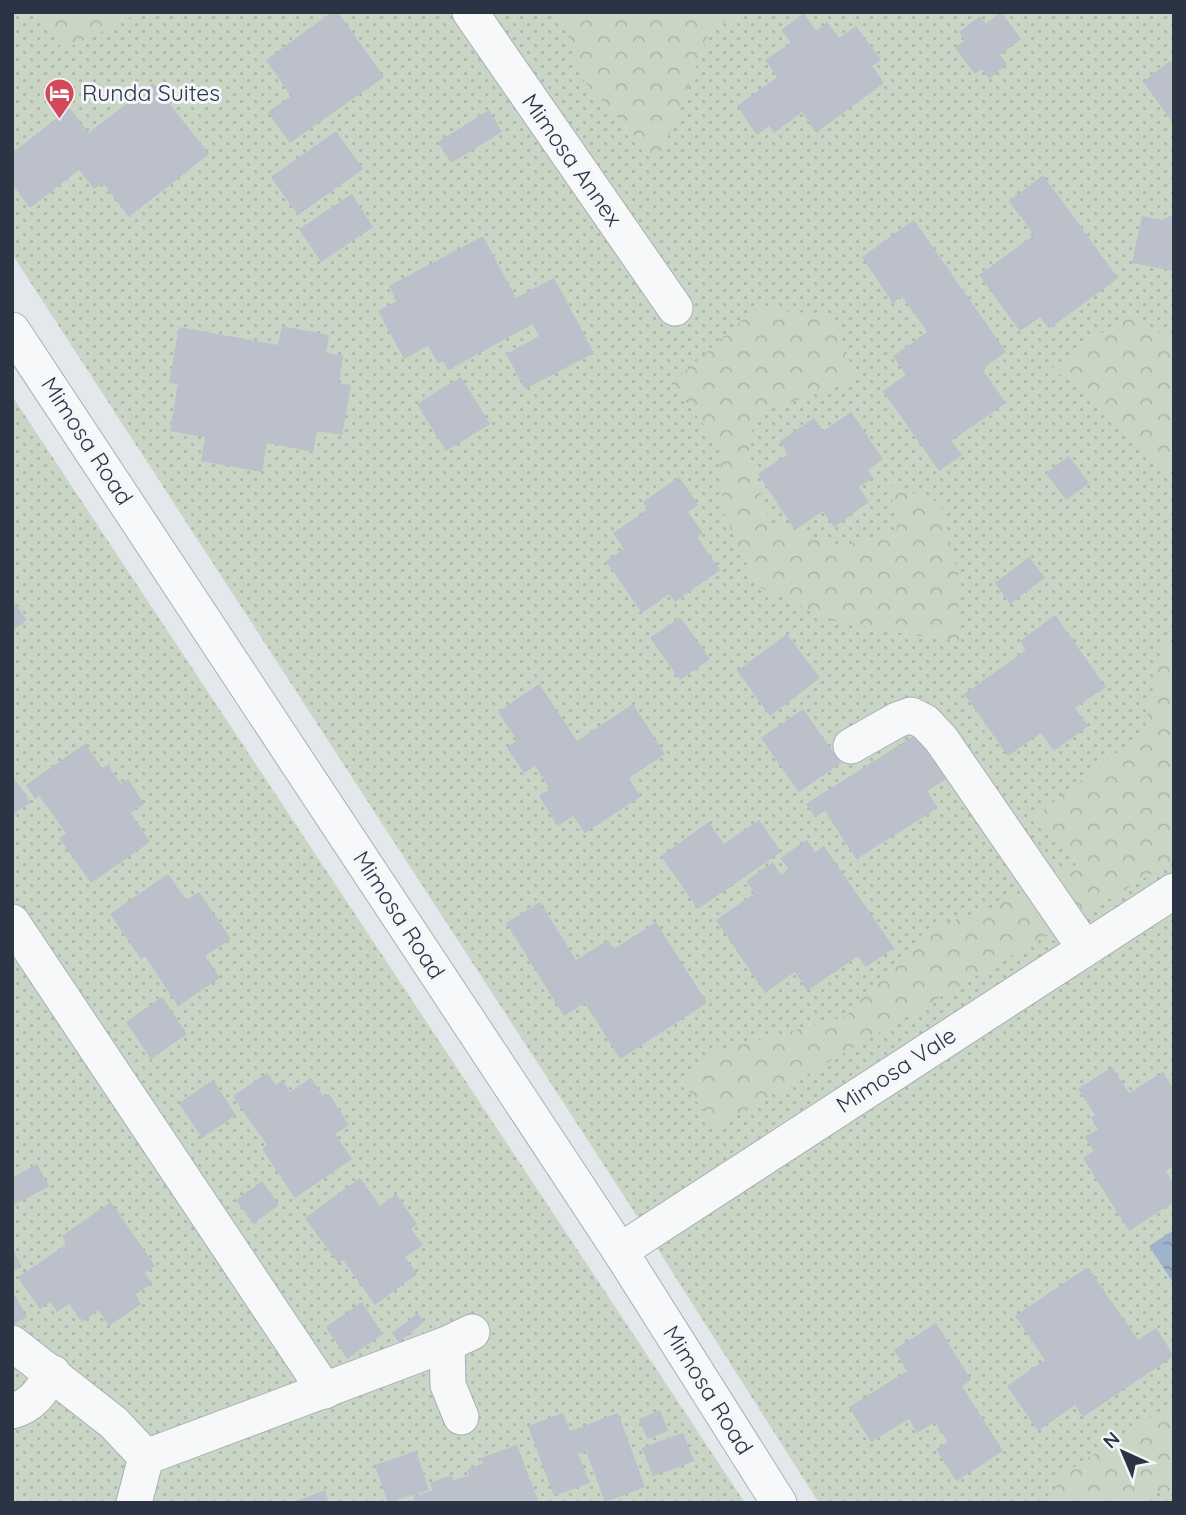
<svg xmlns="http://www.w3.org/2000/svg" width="1186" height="1515" font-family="Quicksand,sans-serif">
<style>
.grass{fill:url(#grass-dots)}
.forest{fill:url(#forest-crowns)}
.water{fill:url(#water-ripples)}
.building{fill:#bbc0ca}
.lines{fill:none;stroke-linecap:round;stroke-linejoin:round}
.minor-casing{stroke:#a9aeb7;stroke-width:37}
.minor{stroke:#f7f8fa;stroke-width:35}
.labels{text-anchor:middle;stroke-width:6;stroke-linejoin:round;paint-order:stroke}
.poi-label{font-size:23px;fill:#2b3445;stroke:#f4f6f9;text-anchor:start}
.street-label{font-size:23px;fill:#2b3445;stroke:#f4f6f9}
</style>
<defs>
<pattern id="grass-dots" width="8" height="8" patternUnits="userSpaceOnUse" patternTransform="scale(1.75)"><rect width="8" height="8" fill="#c9d6c5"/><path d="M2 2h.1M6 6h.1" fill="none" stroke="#adb8ab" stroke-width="1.8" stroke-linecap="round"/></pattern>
<pattern id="forest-crowns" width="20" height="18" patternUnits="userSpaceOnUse" patternTransform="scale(1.75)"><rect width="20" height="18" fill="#c9d6c5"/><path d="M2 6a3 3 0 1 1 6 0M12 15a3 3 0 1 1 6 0" fill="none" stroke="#adb8ab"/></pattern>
<pattern id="water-ripples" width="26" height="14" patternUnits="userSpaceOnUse" patternTransform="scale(1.75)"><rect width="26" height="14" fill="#9fb4cc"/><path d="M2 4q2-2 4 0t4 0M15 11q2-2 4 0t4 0" fill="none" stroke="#8293a7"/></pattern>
</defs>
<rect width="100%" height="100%" fill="#e4e7ec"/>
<g class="grass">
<path d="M12 12H1174V1503H819L624 1196 12 254Z"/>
<path d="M12 396 745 1503H12Z"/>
</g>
<g class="forest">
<path d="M38 12H142L63 50Z"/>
<path d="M559 12H749L712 26 677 117 657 160 584 81Z"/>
<path d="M755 309 834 315 856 380 755 414 749 452 770 524 844 546 897 529 890 485 941 503 958 573 959 642 841 624 757 586 723 512 719 443 671 384Z"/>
<path d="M1127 315 1174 340V468L1164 472 1105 409 1052 368Z"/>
<path d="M1162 644 1174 645V861L717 1127 682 1083 711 1052 845 1017 927 929 993 907 1081 862 1035 816 1144 732Z"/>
<path d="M1174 1402V1494L1161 1490 1136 1503H1047L1062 1475Z"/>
</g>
<path class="water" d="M1174 1230V1284L1149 1246Z"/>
<g class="building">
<path d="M332 12H338L384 77 290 143 268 112 291 96 266 60Z"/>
<path d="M1001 12 1021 39 1000 55 1007 64 989 79 982 69 975 74 955 48 965 40 959 32 980 16 986 24Z"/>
<path d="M804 13 816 31 827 22 839 38 856 26 881 60 872 66 884 83 816 133 802 112 774 133 769 126 757 135 737 106 777 77 765 60 791 43 781 30Z"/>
<path d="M1170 61 1174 66V124L1143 82Z"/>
<path d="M153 83 209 154 129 217 103 183 94 189 79 170 30 208 12 184V153L70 108 89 133Z"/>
<path d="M489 110 502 132 451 163 438 142Z"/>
<path d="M336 131 363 169 298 215 271 177Z"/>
<path d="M1043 175 1118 278 1049 329 1040 317 1020 331 979 275 1034 235 1009 201Z"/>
<path d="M352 194 373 227 321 262 299 229Z"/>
<path d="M1174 214V271L1132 263 1142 216 1161 220Z"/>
<path d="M914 220 1006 352 982 369 1006 403 951 441 962 455 939 471 883 391 906 375 893 356 927 332 902 296 893 303 862 257Z"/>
<path d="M483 236 516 298 554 278 594 353 525 389 506 354 539 336 533 324 448 370 443 361 438 363 428 346 404 359 378 311 397 301 389 286Z"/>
<path d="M282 326 329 335 326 353 343 356 339 383 351 385 342 435 317 431 313 452 267 443 262 472 201 461 205 437 170 431 178 384 169 383 179 327 278 345Z"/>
<path d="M461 377 490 424 446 451 417 404Z"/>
<path d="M851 412 883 459 868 470 873 478 859 487 869 502 834 527 823 511 795 530 758 474 788 454 780 441 814 418 823 431Z"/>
<path d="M1069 456 1089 483 1066 500 1046 473Z"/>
<path d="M679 477 698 505 688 512 703 533 697 537 720 570 675 602 669 594 642 613 606 561 624 549 613 533 648 509 643 502Z"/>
<path d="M1029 557 1045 578 1010 604 995 583Z"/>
<path d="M12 600 27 620 12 631Z"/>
<path d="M1055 615 1106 687 1075 708 1088 726 1054 751 1041 733 1008 756 964 694 1026 650 1020 641Z"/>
<path d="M680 617 710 659 680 680 650 638Z"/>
<path d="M787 634 820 678 770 716 737 671Z"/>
<path d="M539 684 577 741 633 704 665 754 629 778 640 797 585 833 573 816 558 826 539 796 550 789 535 766 524 773 507 748 517 740 498 712Z"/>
<path d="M803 709 841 763 799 792 761 738Z"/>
<path d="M923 730 952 775 927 791 938 808 856 859 825 811 815 817 806 804Z"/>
<path d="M85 744 102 768 108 765 121 784 128 779 144 804 131 813 150 842 91 883 59 838 66 833 39 796 35 799 26 785Z"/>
<path d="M12 776 31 802 12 815Z"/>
<path d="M759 820 781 852 698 909 661 856 709 822 724 844Z"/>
<path d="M807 840 815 852 824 846 894 948 866 967 858 956 807 991 795 972 765 993 716 920 755 893 746 881 773 862 781 875 789 870 780 858Z"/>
<path d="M168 874 186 900 199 892 231 939 205 956 220 978 178 1006 145 956 141 959 110 914Z"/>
<path d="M540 902 576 960 608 940 614 949 656 922 707 1003 620 1059 585 1003 564 1016 506 923Z"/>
<path d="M162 997 187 1034 151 1059 126 1022Z"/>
<path d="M1112 1067 1129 1093 1163 1072 1174 1090V1166L1166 1171 1174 1184V1202L1129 1231 1083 1158 1094 1151 1085 1137 1098 1129 1091 1117 1095 1115 1078 1089Z"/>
<path d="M267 1073 276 1085 282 1080 290 1092 311 1078 324 1097 329 1094 349 1125 335 1134 352 1159 295 1198 262 1149 267 1145 233 1096Z"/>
<path d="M213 1080 236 1115 202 1138 179 1103Z"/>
<path d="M37 1164 49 1186 12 1206V1178Z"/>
<path d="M360 1178 380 1206 396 1194 417 1224 411 1229 423 1245 405 1257 417 1274 375 1305 343 1260 338 1263 305 1218Z"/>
<path d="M262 1181 279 1205 253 1224 236 1200Z"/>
<path d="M111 1202 155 1266 145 1273 152 1283 135 1295 141 1304 109 1326 99 1310 82 1322 69 1304 57 1312 50 1302 40 1309 18 1277 67 1244 62 1236Z"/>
<path d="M12 1248 22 1267 12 1272Z"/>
<path d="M1088 1267 1138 1340 1156 1328 1174 1356 1083 1417 1075 1405 1038 1431 1007 1386 1045 1360 1015 1316Z"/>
<path d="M12 1290 27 1317 12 1325Z"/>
<path d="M362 1302 383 1334 347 1359 326 1327Z"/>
<path d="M418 1313 424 1322 399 1342 392 1333Z"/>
<path d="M936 1323 971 1380 962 1386 1003 1451 956 1481 936 1449 948 1442 935 1422 917 1433 909 1419 871 1442 849 1407 907 1371 894 1350Z"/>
<path d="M660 1410 668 1431 647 1439 639 1419Z"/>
<path d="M563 1413 570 1431 618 1413 645 1487 605 1502 586 1451 578 1454 590 1483 554 1496 528 1426Z"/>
<path d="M683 1433 694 1461 653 1476 642 1448Z"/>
<path d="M517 1445 539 1503H415L413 1497 433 1490 430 1483 451 1475 454 1481 469 1475 467 1470 483 1463 481 1458Z"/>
<path d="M416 1451 429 1490 388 1503 375 1465Z"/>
<path d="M325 1490 329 1503H292Z"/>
</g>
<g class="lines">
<defs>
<g id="minor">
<path d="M470 12 675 308"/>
<path d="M12 330 620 1251 779 1503"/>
<path d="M851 746 897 720 911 715 925 722 941 739 1084 947"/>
<path d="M12 922 325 1391"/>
<path d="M620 1251 1174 891"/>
<path d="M12 1343 114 1423 146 1457 447 1344 472 1332"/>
<path d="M447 1344 448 1385 461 1417"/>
<path d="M12 1411C33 1406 42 1390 53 1373"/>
<path d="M134 1503 146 1457"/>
</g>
</defs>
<use href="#minor" class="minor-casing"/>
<use href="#minor" class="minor"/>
</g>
<defs>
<symbol id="hotel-pin" viewBox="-11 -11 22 30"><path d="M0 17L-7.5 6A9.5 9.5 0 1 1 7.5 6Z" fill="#d1495b" stroke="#f4f6f9"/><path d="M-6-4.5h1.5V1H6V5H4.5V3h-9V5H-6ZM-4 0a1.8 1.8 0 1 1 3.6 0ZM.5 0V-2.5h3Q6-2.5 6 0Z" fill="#fff"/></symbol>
</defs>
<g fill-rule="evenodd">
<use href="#hotel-pin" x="42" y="76" width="35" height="47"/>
</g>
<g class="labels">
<g class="poi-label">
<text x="82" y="101">Runda Suites</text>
</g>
<g class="street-label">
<text transform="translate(572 160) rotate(55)" y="8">Mimosa Annex</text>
<text transform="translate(87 441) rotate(57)" y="8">Mimosa Road</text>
<text transform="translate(399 915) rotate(57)" y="8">Mimosa Road</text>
<text transform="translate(896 1070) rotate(-33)" y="8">Mimosa Vale</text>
<text transform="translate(708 1390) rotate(58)" y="8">Mimosa Road</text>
</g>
</g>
<rect width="1186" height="1515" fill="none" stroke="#2b3445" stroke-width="28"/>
<g transform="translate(1123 1452) rotate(316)" stroke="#f4f6f9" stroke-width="5" paint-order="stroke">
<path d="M0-5L12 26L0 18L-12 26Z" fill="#2b3445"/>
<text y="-10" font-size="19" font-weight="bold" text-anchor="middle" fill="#2b3445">N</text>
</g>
</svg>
